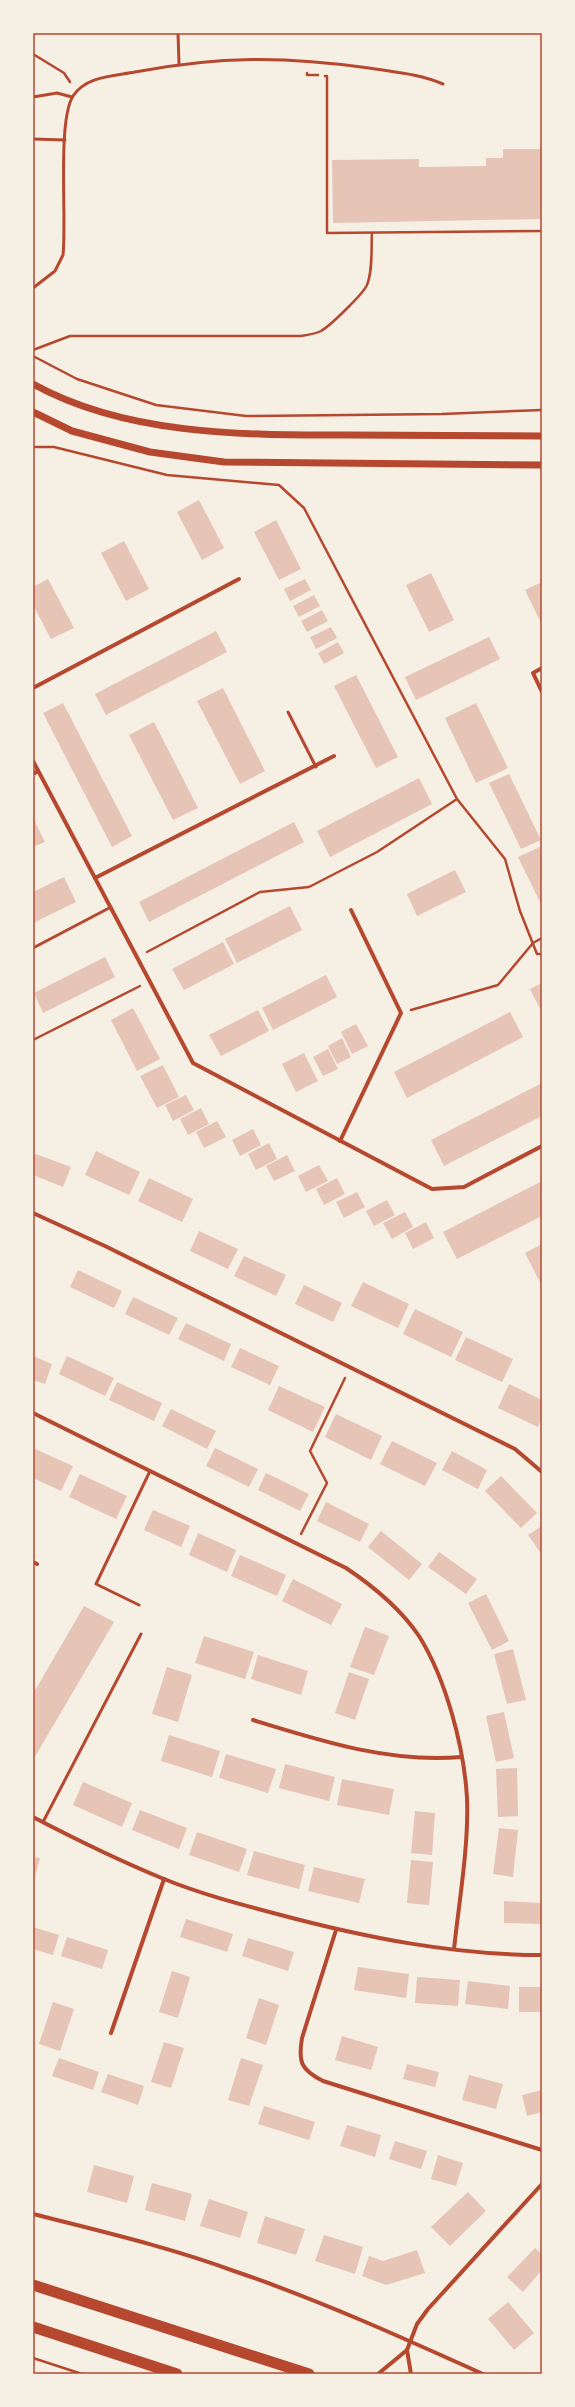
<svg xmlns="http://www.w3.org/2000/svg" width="575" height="2407" font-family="'Sofia Sans Condensed',sans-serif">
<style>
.building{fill:#e6c5b7}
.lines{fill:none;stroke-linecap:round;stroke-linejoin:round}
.path{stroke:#b5482f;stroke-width:2.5}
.service{stroke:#b5482f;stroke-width:3}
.minor{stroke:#b5482f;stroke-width:4}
.tertiary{stroke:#b5482f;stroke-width:7}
.trunk{stroke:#b5482f;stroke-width:11}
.neatline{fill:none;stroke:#b5482f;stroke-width:1.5}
</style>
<rect width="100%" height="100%" fill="#f6efe4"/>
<g class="building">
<path d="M503 149H542V219L333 223 332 160 419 159V167L486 166V158H503Z"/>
<path d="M199 500 224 548 202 560 177 512Z"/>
<path d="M276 520 301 569 279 580 254 532Z"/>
<path d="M124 541 149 589 126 601 101 553Z"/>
<path d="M431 573 454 620 429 632 406 585Z"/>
<path d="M48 579 74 628 51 639 33 605V587Z"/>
<path d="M305 579 311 590 290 601 284 589Z"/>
<path d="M542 582V625L525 590Z"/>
<path d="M314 595 320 606 299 617 293 606Z"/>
<path d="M322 610 328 621 307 632 301 621Z"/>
<path d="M331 627 337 638 316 649 310 637Z"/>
<path d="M216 631 227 652 106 715 95 694Z"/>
<path d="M489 637 500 659 416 700 405 677Z"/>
<path d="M338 642 344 653 324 664 318 653Z"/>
<path d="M356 675 398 757 376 768 334 686Z"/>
<path d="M223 688 265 771 240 784 197 701Z"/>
<path d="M63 703 132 836 112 847 43 713Z"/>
<path d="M476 703 508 768 476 783 445 718Z"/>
<path d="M154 722 198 808 173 820 129 735Z"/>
<path d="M509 774 541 840 521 849 489 783Z"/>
<path d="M419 778 432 804 330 857 317 831Z"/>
<path d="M33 818 45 842 33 847Z"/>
<path d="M294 822 304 842 149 922 139 902Z"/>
<path d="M542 846V906L518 857Z"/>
<path d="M455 870 466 892 417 916 407 894Z"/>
<path d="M64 877 76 902 33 923V892Z"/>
<path d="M290 906 302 930 237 963 225 939Z"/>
<path d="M223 942 234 964 184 990 172 969Z"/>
<path d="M105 957 115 977 43 1013 34 993Z"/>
<path d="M326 975 337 997 273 1030 262 1008Z"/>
<path d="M542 983V1013L530 989Z"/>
<path d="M133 1008 160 1059 137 1071 111 1020Z"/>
<path d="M258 1010 269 1031 221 1056 209 1035Z"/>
<path d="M510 1012 523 1037 407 1098 394 1072Z"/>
<path d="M356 1024 368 1046 352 1054 341 1032Z"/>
<path d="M342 1038 351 1057 337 1064 328 1046Z"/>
<path d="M328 1049 338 1069 323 1076 313 1057Z"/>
<path d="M304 1053 318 1081 296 1092 282 1064Z"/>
<path d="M163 1065 179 1097 157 1108 140 1076Z"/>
<path d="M542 1083V1116L444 1166 431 1140Z"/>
<path d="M186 1095 194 1110 173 1121 165 1105Z"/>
<path d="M201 1108 209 1124 188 1135 180 1119Z"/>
<path d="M217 1121 226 1137 204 1148 196 1132Z"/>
<path d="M253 1129 261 1145 240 1156 232 1140Z"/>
<path d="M269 1143 277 1159 256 1170 248 1154Z"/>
<path d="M96 1151 140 1172 129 1195 85 1175Z"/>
<path d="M33 1153 71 1167 63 1187 33 1175Z"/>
<path d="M287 1155 295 1171 274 1181 266 1166Z"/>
<path d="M319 1165 328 1181 306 1192 298 1176Z"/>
<path d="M149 1178 193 1199 182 1222 138 1201Z"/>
<path d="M337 1178 345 1194 324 1205 316 1189Z"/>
<path d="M542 1181V1216L457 1259 443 1232Z"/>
<path d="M357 1192 365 1207 344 1218 336 1202Z"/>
<path d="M387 1200 395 1215 374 1226 366 1211Z"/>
<path d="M405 1212 413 1227 392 1239 383 1223Z"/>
<path d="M426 1222 434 1238 413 1249 405 1233Z"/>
<path d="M199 1231 238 1249 228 1269 190 1251Z"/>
<path d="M542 1244V1286L525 1253Z"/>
<path d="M244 1256 286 1275 276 1296 234 1276Z"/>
<path d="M78 1270 122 1291 114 1308 70 1287Z"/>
<path d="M363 1282 409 1304 398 1328 351 1306Z"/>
<path d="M304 1285 342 1303 333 1322 295 1304Z"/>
<path d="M133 1297 178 1318 169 1335 125 1314Z"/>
<path d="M415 1309 463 1332 451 1357 403 1334Z"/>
<path d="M186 1323 231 1344 224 1361 178 1339Z"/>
<path d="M466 1337 513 1359 502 1382 455 1360Z"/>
<path d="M240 1348 279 1366 270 1385 231 1367Z"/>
<path d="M33 1356 52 1364 45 1384 33 1380Z"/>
<path d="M67 1356 114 1378 105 1396 59 1374Z"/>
<path d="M117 1382 162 1403 154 1421 109 1400Z"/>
<path d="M509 1384 542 1400V1418L538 1427 498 1408Z"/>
<path d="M279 1386 325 1407 313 1432 268 1410Z"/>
<path d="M171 1409 216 1431 207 1449 162 1426Z"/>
<path d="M336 1414 382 1436 371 1460 325 1437Z"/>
<path d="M392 1441 437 1463 425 1486 380 1464Z"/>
<path d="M33 1448 73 1466 61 1491 33 1478Z"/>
<path d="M215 1448 258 1469 249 1487 206 1466Z"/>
<path d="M452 1451 487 1470 478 1489 442 1470Z"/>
<path d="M266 1473 309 1494 300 1511 258 1490Z"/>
<path d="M80 1474 127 1496 116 1519 69 1497Z"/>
<path d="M501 1476 537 1513 521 1528 485 1491Z"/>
<path d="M326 1502 369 1524 360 1542 317 1521Z"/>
<path d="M153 1510 190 1526 181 1547 144 1530Z"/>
<path d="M542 1526V1555L528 1535Z"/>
<path d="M381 1531 422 1564 409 1580 368 1547Z"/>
<path d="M198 1533 236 1550 227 1572 189 1555Z"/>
<path d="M439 1552 477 1579 466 1594 428 1567Z"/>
<path d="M240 1555 286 1575 277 1596 231 1576Z"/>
<path d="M293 1579 342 1604 331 1625 282 1601Z"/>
<path d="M486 1594 509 1641 492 1650 468 1603Z"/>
<path d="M84 1606 114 1622 33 1760V1694Z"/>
<path d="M365 1627 389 1636 374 1675 350 1667Z"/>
<path d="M204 1636 254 1652 245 1679 195 1663Z"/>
<path d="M513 1649 526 1700 507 1704 494 1654Z"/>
<path d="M258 1655 308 1671 301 1695 251 1679Z"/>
<path d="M167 1667 192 1675 178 1722 152 1714Z"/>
<path d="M349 1672 369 1679 355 1720 335 1713Z"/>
<path d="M504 1712 514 1758 496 1762 486 1716Z"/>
<path d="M169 1735 220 1751 212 1777 161 1761Z"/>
<path d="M226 1754 276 1769 268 1793 219 1778Z"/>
<path d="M285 1764 335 1777 329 1801 279 1788Z"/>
<path d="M517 1768 518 1816 498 1817 496 1769Z"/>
<path d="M342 1779 394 1789 389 1815 337 1805Z"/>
<path d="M83 1782 132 1803 122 1827 73 1805Z"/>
<path d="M140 1810 187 1828 179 1849 132 1830Z"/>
<path d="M415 1811 435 1813 432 1855 411 1853Z"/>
<path d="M499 1828 518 1830 513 1877 493 1874Z"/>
<path d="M197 1832 247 1849 239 1872 189 1855Z"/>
<path d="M254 1851 305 1865 299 1889 247 1875Z"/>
<path d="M33 1857 40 1858 34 1881H33Z"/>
<path d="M411 1860 433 1862 429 1905 407 1903Z"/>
<path d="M314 1867 365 1879 359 1903 308 1891Z"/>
<path d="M504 1901 542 1903V1924L504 1923Z"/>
<path d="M186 1919 233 1934 227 1952 180 1937Z"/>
<path d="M33 1927 59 1935 53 1955 33 1949Z"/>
<path d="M67 1937 108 1950 102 1969 61 1956Z"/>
<path d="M248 1938 294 1952 288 1971 242 1956Z"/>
<path d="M358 1967 409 1974 406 1998 354 1990Z"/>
<path d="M172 1971 190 1977 178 2018 159 2012Z"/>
<path d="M417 1977 460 1980 458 2006 415 2003Z"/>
<path d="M468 1981 510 1986 508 2009 465 2004Z"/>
<rect x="519" y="1987" width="23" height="25"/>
<path d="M259 1998 279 2005 266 2045 246 2038Z"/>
<path d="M53 2002 74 2009 60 2051 39 2044Z"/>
<path d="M342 2036 378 2047 371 2070 335 2060Z"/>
<path d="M164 2042 184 2048 171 2088 151 2082Z"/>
<path d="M59 2058 99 2072 93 2090 52 2076Z"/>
<path d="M241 2058 263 2065 249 2106 228 2100Z"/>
<path d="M407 2064 439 2072 435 2087 403 2079Z"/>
<path d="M108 2074 144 2086 138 2105 101 2092Z"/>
<path d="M469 2075 503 2084 496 2109 462 2100Z"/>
<path d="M542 2090V2112L527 2116 522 2095Z"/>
<path d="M264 2106 315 2122 309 2140 258 2124Z"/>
<path d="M347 2125 381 2135 375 2157 340 2146Z"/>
<path d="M395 2141 427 2151 421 2169 389 2159Z"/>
<path d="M438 2155 463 2163 456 2186 431 2179Z"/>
<path d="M94 2165 134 2176 127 2203 87 2192Z"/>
<path d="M152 2183 192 2194 185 2221 145 2210Z"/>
<path d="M468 2192 486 2211 450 2246 431 2227Z"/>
<path d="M209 2199 248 2212 240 2238 200 2226Z"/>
<path d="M265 2216 305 2229 296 2255 257 2243Z"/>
<path d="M324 2235 363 2247 355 2274 315 2261Z"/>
<path d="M535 2248 542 2254V2270L523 2292 507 2277Z"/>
<path d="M417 2250 425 2273 386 2285 362 2276 369 2256 383 2261Z"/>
<path d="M508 2302 534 2333 514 2350 488 2319Z"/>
</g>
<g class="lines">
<g class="path">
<path d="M33 54 64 73 70 82"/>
<path d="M307 73V75H318"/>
<path d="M325 76H327V233L542 231"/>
<path d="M33 350 70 336H301C308 335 315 334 321 331 330 326 363 294 367 285 373 270 371 249 372 233"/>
<path d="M33 356 77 379 156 405 246 416 442 414 542 410"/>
<path d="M33 447H54L167 475 279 485 304 508 457 799 505 859 520 911 537 954H542"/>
<path d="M147 952 260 892 309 887 377 852 457 799"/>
<path d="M411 1010 498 985 533 943 542 938"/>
<path d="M33 1040 140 986"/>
<path d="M301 1534 327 1483 310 1451 345 1378"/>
<path d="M33 2358 82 2374"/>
</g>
<g class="service">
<path d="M178 33 179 64"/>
<path d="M33 97 57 93 72 97"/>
<path d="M33 139 65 140"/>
<path d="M33 288 55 271 63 255C67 219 57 122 73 96 86 76 114 76 135 72 219 56 284 56 369 68 394 72 420 74 443 84"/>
<path d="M288 712 316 767"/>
<path d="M33 948 111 907"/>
<path d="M139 1605 96 1584 150 1471"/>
<path d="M43 1822 141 1634"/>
</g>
<g class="minor">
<path d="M542 668 533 673 542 692"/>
<path d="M33 688 239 579"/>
<path d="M33 761 193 1063 432 1189 464 1187 542 1146"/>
<path d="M33 774 38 771"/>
<path d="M95 878 334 756"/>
<path d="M340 1141 401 1013 351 910"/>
<path d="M33 1213 105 1246 515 1449 542 1472"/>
<path d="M33 1413 346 1568C373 1586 400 1608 419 1636 446 1679 464 1747 467 1798 469 1845 459 1902 454 1949"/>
<path d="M33 1562 37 1564"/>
<path d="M253 1720C321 1741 389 1763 461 1757"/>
<path d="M33 1817C75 1839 120 1861 164 1879 201 1894 239 1904 277 1914 363 1937 452 1955 542 1955"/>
<path d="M336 1930 302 2038C298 2062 301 2070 323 2081L542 2150"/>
<path d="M111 2033 164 1879"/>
<path d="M33 2214C100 2231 169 2247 234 2271 319 2300 401 2337 483 2374"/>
<path d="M378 2374 407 2350"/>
<path d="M411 2374 407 2350 417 2324 428 2309 542 2184"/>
</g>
<g class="tertiary">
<path d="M33 384C127 436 245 435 349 435 413 435 478 436 542 436"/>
<path d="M33 412 72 431 150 452 224 462 542 465"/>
</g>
<g class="trunk">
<path d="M33 2285 309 2374"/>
<path d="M33 2327 177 2374"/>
</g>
</g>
<rect width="575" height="2407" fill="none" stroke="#f6efe4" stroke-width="68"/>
<rect x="34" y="34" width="507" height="2339" class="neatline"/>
</svg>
